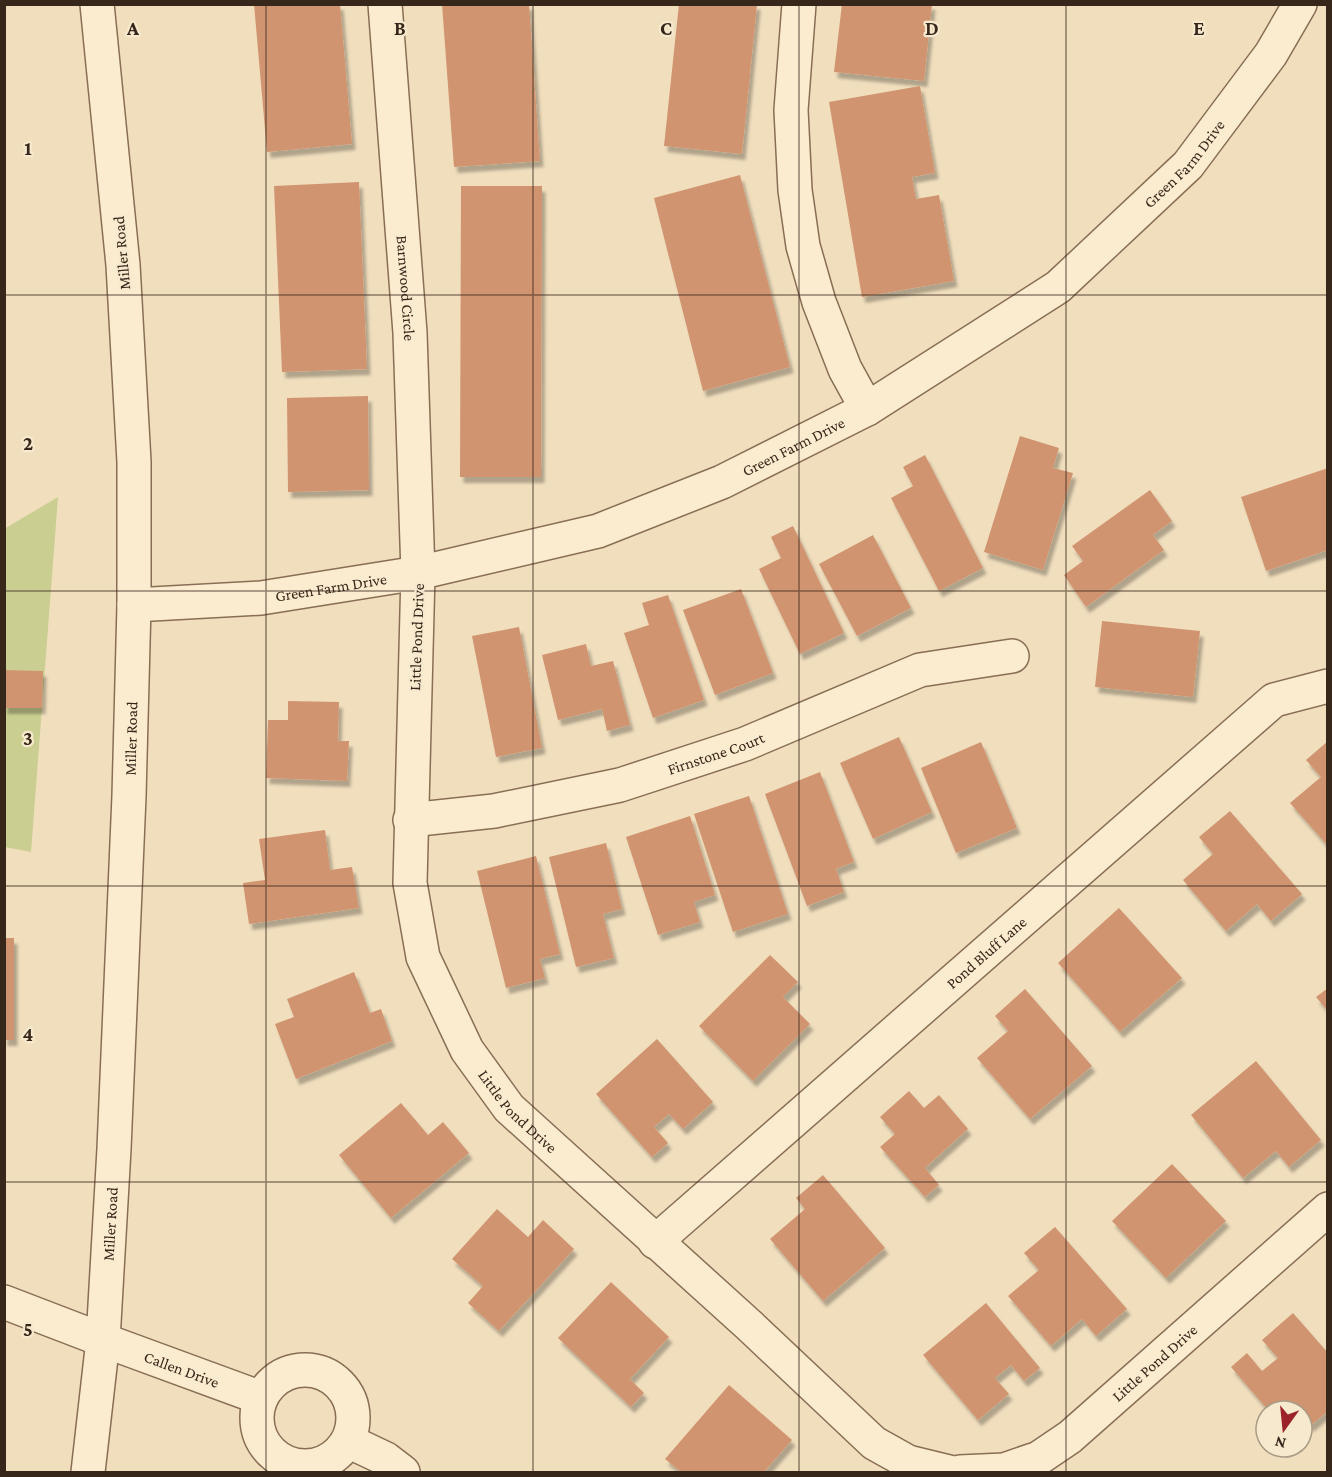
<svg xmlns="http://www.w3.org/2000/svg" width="1332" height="1477" font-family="'Crimson Pro',serif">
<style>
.green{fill:#cacf91}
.building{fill:#d19470;filter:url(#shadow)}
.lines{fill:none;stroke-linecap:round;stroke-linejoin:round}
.minor-casing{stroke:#896e55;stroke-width:36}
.minor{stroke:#fbecd0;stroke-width:33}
.grid{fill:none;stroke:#37271b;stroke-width:1.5;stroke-opacity:0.55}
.labels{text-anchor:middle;stroke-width:4.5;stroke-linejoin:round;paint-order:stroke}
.street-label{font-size:16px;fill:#37271b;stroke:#f7e9cd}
.grid-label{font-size:20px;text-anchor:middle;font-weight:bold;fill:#37271b;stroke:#f7e9cd;stroke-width:4.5;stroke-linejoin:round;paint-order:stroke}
</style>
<defs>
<filter id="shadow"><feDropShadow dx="3.5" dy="6" stdDeviation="1.5" flood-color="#0004"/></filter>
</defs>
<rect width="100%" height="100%" fill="#f0debd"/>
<path class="green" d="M58 497 31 852 5 847 4 529Z"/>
<g class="building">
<path d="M254 4H340L352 144 267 152Z"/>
<path d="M442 4H529L540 161 454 167Z"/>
<path d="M679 4H757L742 154 664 146Z"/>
<path d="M842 4H932L924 81 834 72Z"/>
<path d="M920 86 935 173 912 177 916 199 939 195 954 281 862 297 829 102Z"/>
<path d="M740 175 790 367 703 391 654 198Z"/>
<path d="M359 182 367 369 282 372 274 186Z"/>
<path d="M461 186H542L541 477H460Z"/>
<path d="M368 396 369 490 288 492 287 398Z"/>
<path d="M1020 436 1059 448 1053 468 1073 473 1043 570 984 552Z"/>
<path d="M925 455 983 568 939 591 891 498 913 486 903 467Z"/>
<path d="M1328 468V550L1266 571 1241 497Z"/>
<path d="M1150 490 1172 521 1153 535 1164 550 1086 607 1064 575 1083 561 1072 546Z"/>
<path d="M793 526 844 633 800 654 759 569 781 558 771 537Z"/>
<path d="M873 535 911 608 857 636 819 564Z"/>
<path d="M741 589 773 673 715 695 683 610Z"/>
<path d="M668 595 704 700 653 718 624 633 649 625 642 603Z"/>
<path d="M1102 621 1200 631 1193 697 1095 687Z"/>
<path d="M519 627 542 748 496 757 472 636Z"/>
<path d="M586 644 591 666 613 661 630 725 607 731 602 709 558 720 542 655Z"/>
<path d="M4 670 43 671 42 708H4Z"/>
<path d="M288 701 339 702 338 741H349L347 781 266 778 268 720H288Z"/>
<path d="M899 737 932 812 873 839 840 763Z"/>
<path d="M1328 741V846L1290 803 1321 777 1306 760Z"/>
<path d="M981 742 1017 828 956 853 921 768Z"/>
<path d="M820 772 854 862 836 869 844 892 807 906 765 794Z"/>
<path d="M749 796 788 914 733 932 694 814Z"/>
<path d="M1230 811 1302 894 1271 921 1257 904 1226 931 1183 880 1213 854 1199 837Z"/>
<path d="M690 816 715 895 694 902 700 922 658 935 626 837Z"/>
<path d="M325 830 330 870 352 867 359 908 249 924 243 883 265 880 259 839Z"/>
<path d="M606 843 622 909 603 914 614 958 576 967 549 857Z"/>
<path d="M536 856 560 954 540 959 545 978 506 988 477 871Z"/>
<path d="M1119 908 1182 978 1120 1032 1058 963Z"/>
<rect x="4" y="938" width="10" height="102"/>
<path d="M770 955 798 982 783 997 810 1024 753 1081 699 1026Z"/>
<path d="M354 972 370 1013 381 1009 392 1041 296 1079 275 1024 294 1017 287 999Z"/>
<path d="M1328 988V1011L1316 997Z"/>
<path d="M1025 989 1092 1066 1030 1119 977 1058 1008 1031 995 1016Z"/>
<path d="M657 1039 713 1102 683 1129 669 1114 654 1127 668 1143 652 1157 596 1094Z"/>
<path d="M1256 1061 1321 1140 1289 1167 1276 1151 1243 1178 1191 1115Z"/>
<path d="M909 1091 924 1108 939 1095 968 1129 925 1168 939 1185 925 1197 880 1147 895 1134 880 1117Z"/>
<path d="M401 1103 428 1135 443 1122 469 1153 391 1218 339 1155Z"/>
<path d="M1172 1164 1226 1221 1166 1278 1112 1221Z"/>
<path d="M823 1175 885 1248 823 1301 770 1239 805 1209 796 1198Z"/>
<path d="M497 1209 528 1237 543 1220 574 1249 499 1331 468 1303 483 1286 452 1259Z"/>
<path d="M1055 1227 1127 1309 1096 1336 1082 1319 1051 1346 1008 1296 1039 1270 1024 1253Z"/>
<path d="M611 1282 669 1337 630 1379 644 1393 631 1407 558 1338Z"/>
<path d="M986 1303 1040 1368 1024 1381 1011 1365 995 1378 1009 1394 978 1420 923 1355Z"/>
<path d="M1293 1313 1328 1353V1411L1310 1426 1302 1417V1411H1297L1294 1408 1291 1411H1269L1231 1367 1247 1353 1262 1371 1278 1358 1262 1340Z"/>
<path d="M729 1385 792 1440 764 1472H681L665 1459Z"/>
</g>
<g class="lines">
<defs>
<g id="minor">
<path id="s1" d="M385 4 410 333 418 573 410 883 423 957 467 1050 509 1108 750 1326 874 1443 908 1462 949 1472"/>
<path d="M799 4 791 110 795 190 803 246 819 302 845 369 867 409"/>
<path id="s2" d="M134 605 261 598 418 573 598 531 722 482 867 409 1058 287 1188 165 1271 54 1300 4"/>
<path id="s3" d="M410 820 494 811 620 785 745 744 920 670 1012 656"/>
<path id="s4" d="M655 1242 1274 700 1328 686"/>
<path id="s5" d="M4 1302 103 1340 261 1398"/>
<circle cx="305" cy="1418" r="48"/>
<path d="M348 1441 386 1459 403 1472"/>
<path id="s6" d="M88 1472 103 1340 114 1149 129 796 134 605V462L123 265 97 4"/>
<path id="s7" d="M960 1472 1004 1470 1039 1458 1070 1437 1328 1209"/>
</g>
</defs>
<use href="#minor" class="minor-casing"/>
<use href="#minor" class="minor"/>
</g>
<path class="grid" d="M266 4V1472M533 4V1472M799 4V1472M1066 4V1472M4 295H1328M4 591H1328M4 886H1328M4 1182H1328"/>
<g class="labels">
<g class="street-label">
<text dy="6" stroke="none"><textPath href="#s2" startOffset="1170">Green Farm Drive</textPath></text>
<text transform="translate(121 253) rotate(-95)" y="6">Miller Road</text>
<text dy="6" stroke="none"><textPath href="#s1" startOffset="285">Barnwood Circle</textPath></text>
<text dy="6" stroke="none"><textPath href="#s2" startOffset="684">Green Farm Drive</textPath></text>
<text dy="6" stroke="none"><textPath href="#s2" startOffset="198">Green Farm Drive</textPath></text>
<text transform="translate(416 637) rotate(-88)" y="6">Little Pond Drive</text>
<text dy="6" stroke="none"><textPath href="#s6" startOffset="735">Miller Road</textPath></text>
<text dy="6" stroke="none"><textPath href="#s3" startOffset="314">Firnstone Court</textPath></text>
<text dy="6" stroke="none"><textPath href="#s4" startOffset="440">Pond Bluff Lane</textPath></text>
<text dy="6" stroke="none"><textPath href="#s1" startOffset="1138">Little Pond Drive</textPath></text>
<text dy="6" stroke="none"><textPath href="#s6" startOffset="249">Miller Road</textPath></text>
<text dy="6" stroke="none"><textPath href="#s7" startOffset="231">Little Pond Drive</textPath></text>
<text dy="6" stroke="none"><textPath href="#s5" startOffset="190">Callen Drive</textPath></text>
</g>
</g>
<g class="grid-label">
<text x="133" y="35">A</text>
<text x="400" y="35">B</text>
<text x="666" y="35">C</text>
<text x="932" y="35">D</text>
<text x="1199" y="35">E</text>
<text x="28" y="155">1</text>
<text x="28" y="450">2</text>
<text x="28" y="745">3</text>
<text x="28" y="1041">4</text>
<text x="28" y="1336">5</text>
</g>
<rect width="1332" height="1477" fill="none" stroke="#37271b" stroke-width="12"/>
<g transform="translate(1284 1429) rotate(195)"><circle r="28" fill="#f7e9cd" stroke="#aa9b86" stroke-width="1.5"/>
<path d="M0-4.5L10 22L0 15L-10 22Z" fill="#9b2228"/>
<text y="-9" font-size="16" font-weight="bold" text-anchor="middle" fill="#37271b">N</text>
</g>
</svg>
